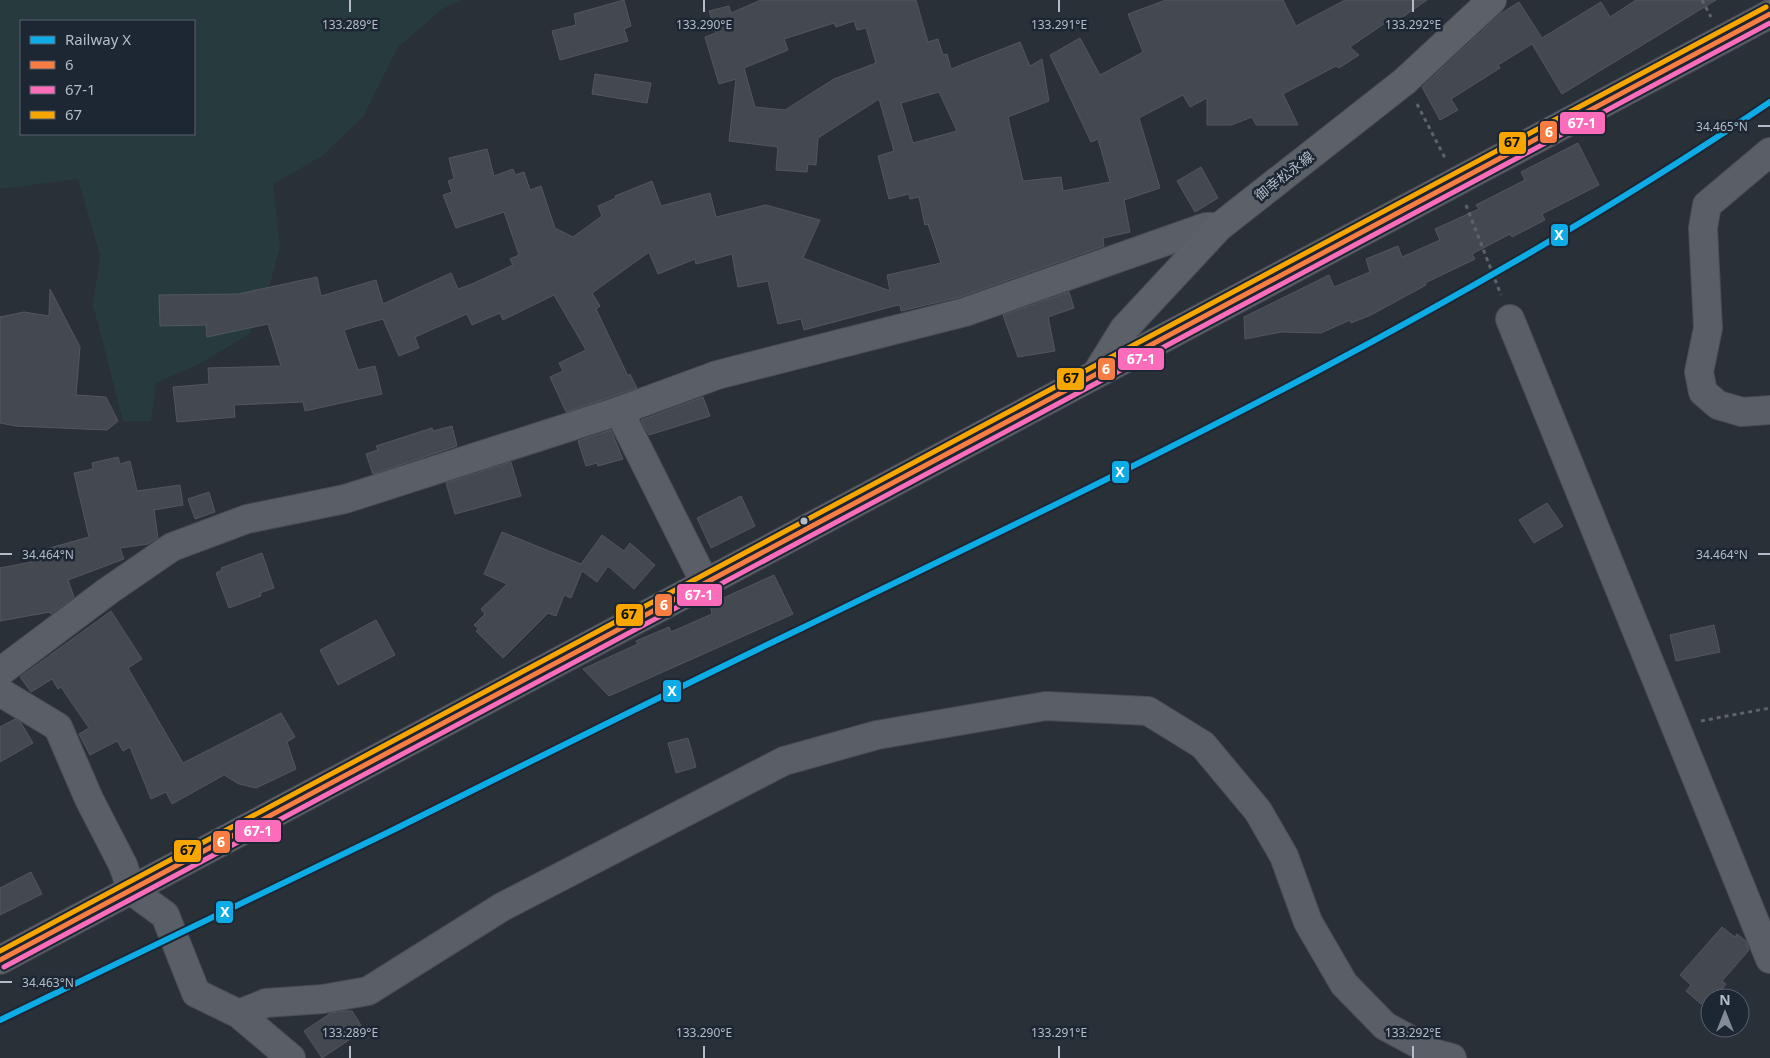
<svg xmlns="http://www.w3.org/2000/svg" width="1770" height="1058" font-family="'Noto Sans','Noto Sans JP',sans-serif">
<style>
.green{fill:#273a3e;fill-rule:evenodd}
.building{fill:#444950;stroke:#52575f;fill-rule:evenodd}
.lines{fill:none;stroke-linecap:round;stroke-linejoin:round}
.minor-casing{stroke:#484c53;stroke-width:30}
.major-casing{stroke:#484c55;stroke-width:30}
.path{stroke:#5d636a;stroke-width:3;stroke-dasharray:4 4;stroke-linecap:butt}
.minor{stroke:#5a5e66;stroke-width:28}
.major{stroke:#5c6168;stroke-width:28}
.bus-1-casing{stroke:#1d2633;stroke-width:9}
.bus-2-casing{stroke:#1d2633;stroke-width:9}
.bus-3-casing{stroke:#1d2633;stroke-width:9}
.bus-1{stroke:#f77d43;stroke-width:5}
.bus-2{stroke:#fb6dba;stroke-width:5}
.bus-3{stroke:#f7a600;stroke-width:5}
.rail-1-casing{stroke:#1d2633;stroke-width:10}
.rail-1{stroke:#0dace6;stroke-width:6}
.ticks{fill:none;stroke:#b4bcc9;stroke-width:2}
.bus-dot{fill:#b4bcc9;stroke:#1d2633;stroke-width:2}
.labels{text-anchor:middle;stroke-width:5;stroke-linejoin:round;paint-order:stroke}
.street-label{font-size:14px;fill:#b4bcc9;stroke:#1d2633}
.ticks-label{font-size:12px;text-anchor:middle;fill:#b4bcc9;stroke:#1d2633;stroke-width:5;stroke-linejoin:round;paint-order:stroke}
.line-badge{stroke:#1d2633;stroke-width:2}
.badge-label{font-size:14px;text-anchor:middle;font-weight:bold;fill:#fff}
.pale-badge-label{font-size:14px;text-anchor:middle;font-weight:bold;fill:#111}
</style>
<rect width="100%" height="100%" fill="#2a3038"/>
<path class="green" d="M0 0H462L442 9 398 47 363 117 322 156 273 184 280 246 265 303 249 334 203 362 156 383 151 421H123L93 305 100 255 78 179 0 189ZM21 21H194V134H21Z"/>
<g class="building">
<path d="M624 0 631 26 624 29 628 41 560 60 552 31 576 25 574 14Z"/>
<path d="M761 0H916L928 42 938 39 943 55 947 54 951 69 1020 42 1030 66 1042 59 1049 101 1008 117 1023 181 1061 177 1063 191 1110 182 1098 139 1091 142 1050 55 1080 38 1100 75 1143 52 1128 14 1166 0H1283L1296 26 1345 0H1427L1391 25 1388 21 1350 47 1359 55 1339 68 1336 66 1283 94 1298 125H1256L1252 117 1231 125H1207V98L1190 107 1183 95 1139 118 1160 188 1124 200 1130 232 1103 238 1104 246 960 297 901 311 900 305 894 306 804 330 801 319 778 324 768 281 738 287 732 254 696 264 695 259 658 274 649 252 592 293 600 306 596 309 628 376 630 374 637 388 614 396 566 412 550 377 563 371 559 363 586 350 554 295 503 320 500 313 472 325 467 314 415 337 419 348 399 356 383 319 344 330 358 370 375 366 382 394 305 411 303 402 234 405 235 417 177 422 173 387 209 384 208 368 281 366 268 324 207 337 206 325 160 326 159 295 238 294 317 277 321 296 376 280 383 304 451 273 458 289 472 284 513 265 510 259 519 255 504 212 456 228 443 195 452 192 448 181 454 179 449 158 487 149 494 176 513 169 515 175 524 172 530 190 541 186 555 228 573 237 602 216 598 206 616 198 615 196 652 181 661 206 710 193 716 217 766 205 820 220 803 258 890 291 887 275 941 263 928 224 925 225 919 197 910 199 909 194 889 199 878 156 894 151 879 99 818 138 816 165 808 164 807 172 776 170 778 147 729 141 736 79 719 84 705 37 716 33 709 11 729 6 731 13ZM854 21 857 30 866 28 876 63 834 79 785 110 755 107 744 68 788 50 784 39 834 23 836 27ZM939 92 957 131 913 143 901 103Z"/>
<path d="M1636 0H1716L1562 94 1532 44 1498 65 1500 68 1451 99 1458 110 1440 120 1422 87 1500 14 1519 2 1542 38 1601 2 1610 17Z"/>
<path d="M595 74 651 83 647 103 592 94Z"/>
<path d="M1578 143 1599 185 1542 214 1545 220 1512 237 1510 234 1472 254 1475 259 1425 283 1426 285 1371 315 1351 323 1350 320 1321 333 1281 332 1245 339 1244 317 1329 275 1334 287 1370 272 1366 259 1398 246 1402 257 1440 240 1435 229 1479 209 1476 205 1525 180 1521 172Z"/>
<path d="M1201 167 1218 198 1195 212 1177 181Z"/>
<path d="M50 289 80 347 76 395 106 397 118 421 107 430 15 426 0 423V317L24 312 49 316Z"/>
<path d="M1069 292 1074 308 1048 317 1055 351 1018 357 1003 315Z"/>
<path d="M703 397 710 416 649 435 641 420Z"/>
<path d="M452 426 457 446 373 474 366 454 378 450 376 446 432 428 433 431Z"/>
<path d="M611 430 623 459 598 466 597 463 586 466 578 441Z"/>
<path d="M118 457 120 464 130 461 137 491 180 485 183 505 154 510 158 538 148 544 120 548 124 559 68 580 74 597 51 614 50 612 0 621V568L42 560 39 551 89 537 74 473 93 469 92 463Z"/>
<path d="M511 462 521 496 455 514 446 483Z"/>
<path d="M209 492 215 512 195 519 188 499Z"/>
<path d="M741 496 755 526 711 548 697 518Z"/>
<path d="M1547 503 1563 526 1534 543 1519 520Z"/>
<path d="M502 532 581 564 602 535 624 551 630 543 655 565 634 589 608 566 597 582 582 571 571 598 564 595 556 616 548 613 503 658 476 631 479 629 474 625 485 614 481 609 507 584 484 574Z"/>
<path d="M262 553 274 588 260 593 261 596 229 608 216 573 222 570 221 568Z"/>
<path d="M774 575 793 614 609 696 583 669 638 644 636 641 669 627 671 632 712 614 710 604Z"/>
<path d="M111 611 142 659 128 668 183 763 281 713 295 737 287 742 296 769 256 788 239 784 224 775 172 804 166 792 151 799 130 747 123 751 117 741 90 755 79 734 89 728 61 687 58 689 52 679 31 692 20 677Z"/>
<path d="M376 620 395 655 338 685 320 650Z"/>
<path d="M1714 625 1720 652 1676 661 1670 635Z"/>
<path d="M15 719 21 723 33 743 0 762V727Z"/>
<path d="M688 738 696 767 676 773 668 743Z"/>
<path d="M31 872 42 894 0 915V888Z"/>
<path d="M1722 927 1735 937 1737 934 1746 941 1749 950 1722 981 1726 984 1715 998H1710V1004L1704 999 1701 1004 1686 991 1691 985 1680 975Z"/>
<path d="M345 1011H352L364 1030 322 1058 304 1031 331 1013Z"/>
</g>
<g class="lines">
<defs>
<g id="minor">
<path d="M1770 152 1707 205 1703 228 1708 328 1699 372 1703 392 1718 405 1742 412 1770 410"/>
<path d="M1510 319 1770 959"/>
<path d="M619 411 705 583"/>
<path d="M0 672 108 591 172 547 247 519 345 499 619 411 717 375 965 312 1206 227H1219"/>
<path d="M0 692 58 727 89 799 123 865 132 891 165 915 196 993 239 1014 291 1058"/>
<path d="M239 1014 266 1003 323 999 368 991 502 907 784 761 877 735 1046 706 1148 711 1203 745 1258 811 1284 856 1308 922 1344 984 1385 1026 1437 1054 1452 1058"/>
</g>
<g id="major">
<path d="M1098 371 1124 329 1219 227 1405 81 1492 0"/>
<path d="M0 960 1770 14"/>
</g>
</defs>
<use href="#minor" class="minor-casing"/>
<use href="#major" class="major-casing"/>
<g class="path">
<path d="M1702 0 1711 17"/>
<path d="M1417 104 1445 158"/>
<path d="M1466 205 1501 295"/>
<path d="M1701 721 1770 708"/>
</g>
<use href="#minor" class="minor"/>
<use href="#major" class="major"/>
<defs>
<path id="bus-1" d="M0 960 1770 14"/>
<path id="bus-2" d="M4 967 1770 23"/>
<path id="bus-3" d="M0 951 1766 7"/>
</defs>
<use href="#bus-1" class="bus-1-casing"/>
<use href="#bus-2" class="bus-2-casing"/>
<use href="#bus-3" class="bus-3-casing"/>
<use href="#bus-1" class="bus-1"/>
<use href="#bus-2" class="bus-2"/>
<use href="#bus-3" class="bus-3"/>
<defs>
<path id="rail-1" d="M0 1020C132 956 265 893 397 828 532 761 666 693 802 628 1132 468 1465 309 1770 102"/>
</defs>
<use href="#rail-1" class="rail-1-casing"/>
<use href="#rail-1" class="rail-1"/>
</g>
<path class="ticks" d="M350 0V12M704 0V12M1059 0V12M1413 0V12M1758 126H1770M0 554H12M1758 554H1770M0 982H12M350 1046V1058M704 1046V1058M1059 1046V1058M1413 1046V1058"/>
<circle class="bus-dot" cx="804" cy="521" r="4.5"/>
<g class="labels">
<g class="street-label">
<text transform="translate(1284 176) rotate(-38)" y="5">御幸松永線</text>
</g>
</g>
<g class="ticks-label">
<text x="350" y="29">133.289°E</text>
<text x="704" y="29">133.290°E</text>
<text x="1059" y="29">133.291°E</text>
<text x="1413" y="29">133.292°E</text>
<text x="1722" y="131">34.465°N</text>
<text x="48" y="559">34.464°N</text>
<text x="1722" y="559">34.464°N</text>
<text x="48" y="987">34.463°N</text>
<text x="350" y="1037">133.289°E</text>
<text x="704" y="1037">133.290°E</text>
<text x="1059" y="1037">133.291°E</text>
<text x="1413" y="1037">133.292°E</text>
</g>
<g class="line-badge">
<rect x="1559" y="111" width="47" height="24" rx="5" fill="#fb6dba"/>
<rect x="1539" y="120" width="19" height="24" rx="5" fill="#f77d43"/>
<rect x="1498" y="131" width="29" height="24" rx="5" fill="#f7a600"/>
<rect x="1550" y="223" width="19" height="24" rx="5" fill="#0dace6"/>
<rect x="1117" y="347" width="48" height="24" rx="5" fill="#fb6dba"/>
<rect x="1097" y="357" width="19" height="24" rx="5" fill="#f77d43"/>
<rect x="1056" y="367" width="29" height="24" rx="5" fill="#f7a600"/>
<rect x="1111" y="460" width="19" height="24" rx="5" fill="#0dace6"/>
<rect x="676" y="583" width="47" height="24" rx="5" fill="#fb6dba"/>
<rect x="654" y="593" width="19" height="24" rx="5" fill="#f77d43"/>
<rect x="615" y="603" width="29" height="24" rx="5" fill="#f7a600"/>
<rect x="662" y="679" width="20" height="24" rx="5" fill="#0dace6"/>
<rect x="234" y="819" width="48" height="24" rx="5" fill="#fb6dba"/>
<rect x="212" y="830" width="19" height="24" rx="5" fill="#f77d43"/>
<rect x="173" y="839" width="29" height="24" rx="5" fill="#f7a600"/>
<rect x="215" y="900" width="19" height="24" rx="5" fill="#0dace6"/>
</g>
<g class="badge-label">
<text x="1582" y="128">67-1</text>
<text x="1549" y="137">6</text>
<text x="1559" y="240">X</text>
<text x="1141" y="364">67-1</text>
<text x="1106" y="374">6</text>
<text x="1120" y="477">X</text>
<text x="699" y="600">67-1</text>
<text x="664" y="610">6</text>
<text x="672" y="696">X</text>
<text x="258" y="836">67-1</text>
<text x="221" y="847">6</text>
<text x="225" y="917">X</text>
</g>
<g class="pale-badge-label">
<text x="1512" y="147">67</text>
<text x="1071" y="383">67</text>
<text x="629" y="619">67</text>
<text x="188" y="855">67</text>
</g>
<rect x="20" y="20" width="175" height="115" fill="#1d2633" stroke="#59626f"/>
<rect x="30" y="36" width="25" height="8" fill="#0dace6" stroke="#59626f"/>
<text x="65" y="45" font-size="15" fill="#b4bcc9">Railway X</text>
<rect x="30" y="61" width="25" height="8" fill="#f77d43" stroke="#59626f"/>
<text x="65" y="70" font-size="15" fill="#b4bcc9">6</text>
<rect x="30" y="86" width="25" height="8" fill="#fb6dba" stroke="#59626f"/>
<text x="65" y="95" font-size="15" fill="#b4bcc9">67-1</text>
<rect x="30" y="111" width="25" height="8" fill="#f7a600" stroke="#59626f"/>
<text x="65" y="120" font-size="15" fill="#b4bcc9">67</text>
<g transform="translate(1725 1013)"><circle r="24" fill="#1d2633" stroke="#59626f"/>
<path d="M0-4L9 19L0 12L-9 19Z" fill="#848b96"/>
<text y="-8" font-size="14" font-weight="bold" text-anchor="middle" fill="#b4bcc9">N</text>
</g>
</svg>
